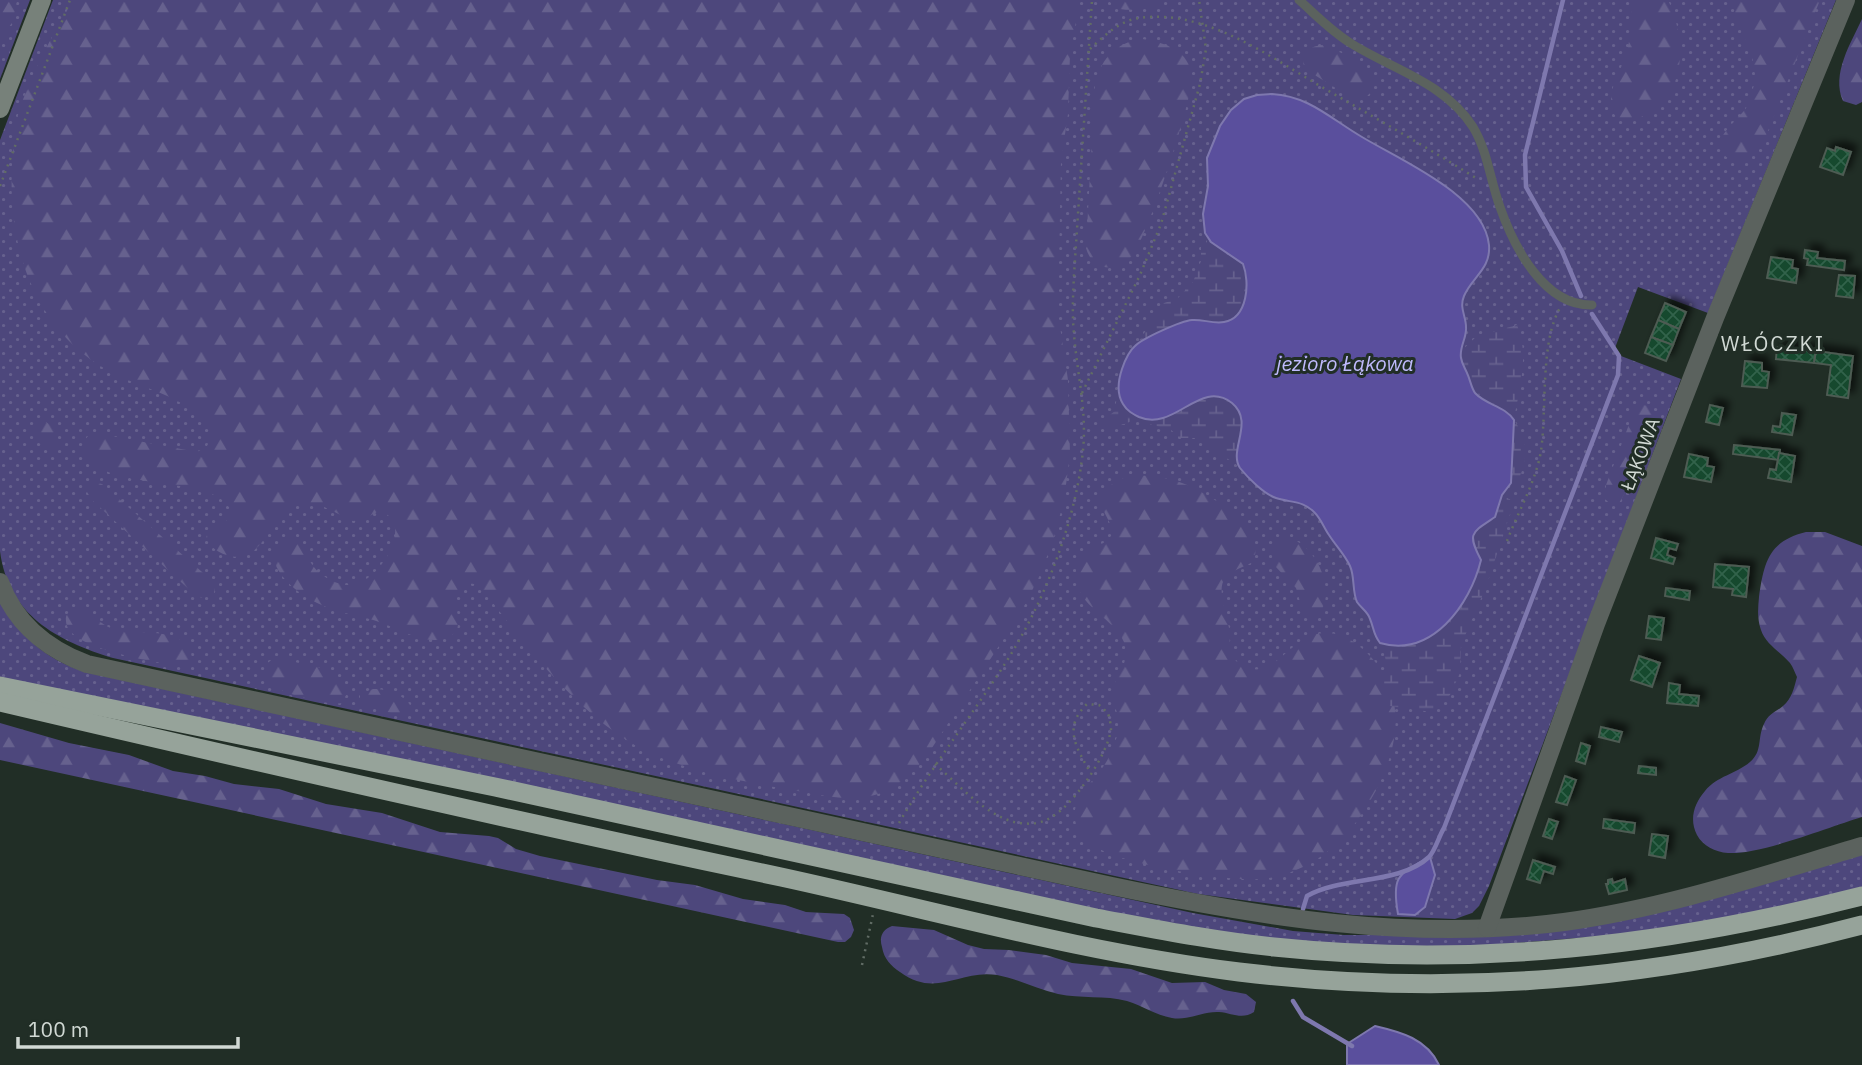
<svg xmlns="http://www.w3.org/2000/svg" width="1862" height="1065" font-family="'IBM Plex Sans',sans-serif">
<style>
.grass{fill:url(#grass-dots)}
.forest{fill:url(#forest-firs)}
.wetland{fill:url(#wetland-marsh)}
.water{fill:#5a4f9d;stroke:#7e78ae;stroke-width:2}
.lines{fill:none;stroke-linecap:round;stroke-linejoin:round}
.stream{stroke:#7e78ae;stroke-width:4.5}
.building{fill:url(#building-cross-hatch);stroke:#4d5b52;stroke-width:2;filter:url(#shadow)}
.path{stroke:#616c65;stroke-width:2.5;stroke-dasharray:2 5;stroke-linecap:butt}
.service{stroke:#5b625e;stroke-width:9}
.minor{stroke:#5b625e;stroke-width:18}
.secondary{stroke:#77817a;stroke-width:18}
.trunk{stroke:#96a39a;stroke-width:19}
.labels{text-anchor:middle;stroke-width:6;stroke-linejoin:round;paint-order:stroke}
.street-label{font-size:19px;fill:#d1d9d4;stroke:#212e26}
.neighbourhood-label{font-size:21px;letter-spacing:2px;fill:#d1d9d4;stroke:#212e26}
.water-label{font-size:21px;font-style:italic;fill:#bfbafc;stroke:#212e26}
</style>
<defs>
<pattern id="grass-dots" width="8" height="8" patternUnits="userSpaceOnUse" patternTransform="scale(1.75)"><rect width="8" height="8" fill="#4d477c"/><path d="M2 2h.1M6 6h.1" fill="none" stroke="#66618e" stroke-width="1.8" stroke-linecap="round"/></pattern>
<pattern id="forest-firs" width="22" height="20" patternUnits="userSpaceOnUse" patternTransform="scale(1.75)"><rect width="22" height="20" fill="#4d477c"/><path d="M5 1l3.5 6h-7zM16 11l3.5 6h-7z" fill="#66618e"/></pattern>
<pattern id="wetland-marsh" width="20" height="14" patternUnits="userSpaceOnUse" patternTransform="scale(1.75)"><rect width="20" height="14" fill="#4d477c"/><path d="M1 5h8M5 5V1M11 12h8M15 12V8" fill="none" stroke="#66618e"/></pattern>
<pattern id="building-cross-hatch" width="8" height="8" patternUnits="userSpaceOnUse" patternTransform="scale(1.75)"><rect width="8" height="8" fill="#12482d"/><path d="M0 0l8 8M0 8l8-8" fill="none" stroke="#33624b"/></pattern>
<filter id="shadow"><feDropShadow dx="6" dy="-6" stdDeviation="3.5" flood-color="#0009"/></filter>
</defs>
<rect width="100%" height="100%" fill="#212e26"/>
<g class="grass">
<path d="M0 0H30L0 79Z"/>
<path d="M53 0H1836L1708 313 1638 287 1615 348 1621 356 1681 379 1489 886 1479 906 1472 913 1455 919 1353 915 1198 894 113 658C57 641 8 615 0 551V140Z"/>
<path d="M0 603C24 639 44 658 85 672L1193 913 1293 931 1344 935H1468L1862 855V888L1679 930 1427 950 1240 937 1152 922 0 681Z"/>
</g>
<g class="forest">
<path d="M0 0H17L13 21 0 41Z"/>
<path d="M73 0H1080L1070 54 1068 114 1061 161 1058 313 1068 380 1070 454 1064 500 1053 541 1039 577 1020 614 926 757C882 809 853 801 792 790 746 782 700 774 657 756 589 728 527 649 485 592L474 584 463 582C460 587 456 591 456 596 454 611 467 631 446 638 425 646 398 628 379 622 366 617 351 615 338 611 312 604 270 579 273 548 296 527 300 546 311 563 319 576 337 586 352 585 380 582 417 521 379 511L364 519 353 521C337 515 321 501 302 503 268 508 267 568 226 555 217 552 211 547 206 538L209 528 226 521 232 514C222 468 81 499 84 441L88 436 106 435 197 452 207 446 212 436C196 396 141 390 107 370 17 318 0 211 18 115 30 74 52 37 73 0Z"/>
<path d="M1109 0H1165C1149 9 1132 12 1114 8Z"/>
<path d="M1634 0H1668C1682 30 1687 70 1666 99 1654 116 1610 136 1611 100 1611 82 1624 66 1628 48 1631 32 1630 16 1634 0Z"/>
<path d="M1734 0H1820L1764 141C1757 152 1745 168 1730 159 1703 144 1737 122 1746 108 1751 99 1754 87 1755 77 1756 49 1733 27 1734 0Z"/>
<path d="M1862 19V102L1856 105 1843 101C1831 74 1851 43 1862 19Z"/>
<path d="M1142 39C1159 42 1179 46 1188 63 1190 67 1192 74 1192 78 1191 104 1147 239 1131 257 1115 274 1092 270 1086 248L1095 82C1103 57 1115 43 1142 39Z"/>
<path d="M1323 45C1344 53 1366 64 1374 86 1369 98 1362 101 1350 97L1305 69C1299 54 1309 46 1323 45Z"/>
<path d="M1643 405 1649 406 1653 410 1651 424 1625 492 1620 502 1613 506 1605 499 1606 485 1633 414 1636 408Z"/>
<path d="M37 420C49 420 57 430 58 441L54 448C43 448 33 440 30 430Z"/>
<path d="M1134 475C1150 476 1166 477 1182 483 1207 492 1274 531 1251 563 1242 568 1228 571 1223 582 1218 593 1228 620 1230 633 1230 638 1229 645 1230 650 1232 659 1241 667 1250 669 1278 675 1292 634 1324 633 1343 632 1356 642 1369 655 1416 703 1393 770 1359 818 1333 856 1289 883 1242 879 1207 877 1119 864 1091 844 1080 837 1073 823 1075 810 1079 791 1101 774 1109 757 1116 743 1121 728 1117 713 1115 705 1112 698 1113 690 1115 676 1126 667 1126 653 1127 623 1078 610 1076 579 1073 544 1109 549 1112 533 1113 525 1102 510 1099 501 1108 485 1116 479 1134 475Z"/>
<path d="M92 482 102 484 210 579 215 586 214 593 201 598 194 594 93 501 87 492Z"/>
<path d="M1806 532H1825L1862 546V817C1829 827 1760 855 1728 853 1715 852 1703 846 1697 835 1689 819 1694 804 1705 791 1717 776 1736 774 1750 762 1763 751 1757 738 1764 724 1768 714 1776 712 1783 706 1792 698 1794 688 1797 677 1795 673 1793 667 1790 663 1780 651 1766 645 1761 630 1757 619 1758 608 1759 597 1764 562 1769 541 1806 532Z"/>
<path d="M1285 538C1320 540 1343 609 1310 618L1304 615 1296 588 1274 565 1271 548 1276 541Z"/>
<path d="M75 609C91 611 99 624 113 629 135 636 193 624 192 661L187 665 179 666C157 662 66 649 66 621 65 614 69 612 75 609Z"/>
<path d="M276 658 331 670 344 684 347 693 342 703 334 704C317 700 264 694 265 670 265 663 270 661 276 658Z"/>
<path d="M373 689C388 689 404 694 412 708L411 713 403 716 364 706 360 702V694Z"/>
<path d="M0 723 69 743 129 755 173 771 205 776 234 784 279 789 326 804 382 813 440 832 489 836 498 838 516 849 540 856 657 880 695 885 743 899 785 905 806 912 844 914 850 918 854 930 851 937 845 942H838L0 760Z"/>
<path d="M892 926 934 930 968 945 984 949 1009 950 1046 955 1072 963 1131 969 1172 983 1205 982 1224 990 1246 994 1256 1002 1254 1012C1242 1020 1232 1013 1219 1012 1202 1011 1188 1021 1172 1018 1155 1015 1143 1006 1127 1001 1105 995 1081 999 1058 994 1037 989 1018 979 997 975 959 969 937 999 900 972 891 966 884 959 882 947 879 937 882 930 892 926Z"/>
</g>
<g class="wetland">
<path d="M1205 233 1211 242 1243 264C1249 281 1249 315 1226 322 1214 325 1200 318 1187 320 1173 323 1150 337 1137 344L1164 303 1177 299 1193 282 1201 261V247L1207 242Z"/>
<path d="M1517 325C1530 356 1519 388 1514 420 1528 440 1528 459 1518 481L1511 483 1514 426 1503 409 1474 392 1461 360 1460 352 1477 336Z"/>
<path d="M1118 386V393C1133 396 1170 407 1183 407 1189 406 1196 400 1202 399 1219 394 1237 400 1241 418 1244 435 1233 451 1239 466L1215 451 1205 438H1180L1171 430 1134 420 1115 428 1103 429 1102 421 1115 411Z"/>
<path d="M1502 495 1514 502 1486 587 1461 645 1460 673 1450 695 1431 712 1390 706 1381 688C1388 671 1388 659 1380 643 1439 659 1462 603 1481 560 1479 555 1474 551 1472 546 1467 528 1486 526 1494 516 1499 510 1500 502 1502 495Z"/>
</g>
<g class="water">
<path d="M1272 94C1309 96 1331 119 1362 137 1400 160 1484 195 1489 245 1491 269 1472 277 1464 296 1459 308 1466 316 1466 327 1467 338 1459 347 1461 358 1462 364 1465 368 1467 373 1470 379 1471 387 1475 393 1486 405 1505 406 1514 420L1511 483 1502 495 1495 517C1471 533 1467 533 1481 560 1470 605 1432 658 1380 643 1373 634 1374 628 1370 619 1368 612 1361 608 1357 602 1352 591 1355 577 1350 566 1345 555 1336 546 1329 535 1324 528 1321 519 1315 513 1303 500 1291 503 1276 498 1264 494 1248 478 1240 468 1228 450 1255 422 1232 403 1200 378 1175 432 1139 417 1133 414 1127 411 1123 404 1116 393 1118 381 1122 369 1125 360 1128 352 1135 346 1143 338 1181 321 1192 320 1202 319 1213 324 1224 322 1248 318 1250 282 1243 264L1211 242 1205 233 1203 214 1208 186 1207 158 1220 126 1231 110 1244 99 1257 95Z"/>
<path d="M1430 857 1435 875 1425 907 1415 915 1398 914C1391 875 1399 874 1430 857Z"/>
<path d="M1375 1026C1401 1032 1427 1039 1439 1065H1347V1044Z"/>
</g>
<g class="lines">
<g class="stream">
<path d="M1563 0 1525 155 1526 187 1562 251 1581 296"/>
<path d="M1303 909 1307 896C1342 876 1399 885 1429 857 1435 851 1439 836 1444 828L1618 375 1619 356 1592 314"/>
<path d="M1293 1001 1303 1017 1352 1046"/>
</g>
</g>
<g class="building">
<path d="M1836 147 1851 152 1843 175 1820 167 1827 148 1835 151Z"/>
<path d="M1805 250 1818 252 1817 258 1845 261 1844 270 1807 265 1808 259 1804 258Z"/>
<path d="M1771 257 1793 260 1792 268 1798 269 1796 283 1767 278Z"/>
<path d="M1839 275 1855 276 1853 298 1836 296Z"/>
<path d="M1665 303 1686 312 1679 329 1658 320Z"/>
<path d="M1658 320 1679 329 1673 345 1651 337Z"/>
<path d="M1651 337 1673 345 1666 361 1645 353Z"/>
<path d="M1777 347 1816 351 1814 363 1776 359Z"/>
<path d="M1816 351 1853 356 1848 398 1827 395 1831 365 1814 363Z"/>
<path d="M1745 361 1762 363V371L1769 372 1767 388 1742 386Z"/>
<path d="M1710 405 1723 408 1719 425 1706 422Z"/>
<path d="M1782 413 1796 415 1792 435 1772 432 1773 426 1780 427Z"/>
<path d="M1734 445 1780 450 1779 460 1733 454Z"/>
<path d="M1779 453 1795 456 1791 482 1768 478 1770 469 1776 470Z"/>
<path d="M1689 454 1708 458 1707 466 1714 467 1711 482 1684 477Z"/>
<path d="M1656 538 1678 544 1676 550 1669 548 1667 555 1675 558 1673 564 1651 558Z"/>
<path d="M1715 564 1749 567 1746 597 1732 595 1733 589 1713 587Z"/>
<path d="M1666 588 1690 591 1689 600 1665 596Z"/>
<path d="M1649 616 1664 618 1661 640 1646 638Z"/>
<path d="M1639 656 1660 663 1652 687 1631 680Z"/>
<path d="M1669 683 1680 685 1679 694 1699 696 1698 706 1667 703Z"/>
<path d="M1601 727 1622 732 1619 742 1599 737Z"/>
<path d="M1581 743 1590 746 1585 764 1576 761Z"/>
<path d="M1639 766 1656 768V775L1638 773Z"/>
<path d="M1565 776 1576 780 1567 805 1556 802Z"/>
<path d="M1549 819 1558 822 1552 839 1543 836Z"/>
<path d="M1604 819 1635 823 1634 833 1603 828Z"/>
<path d="M1652 834 1668 836 1665 858 1649 855Z"/>
<path d="M1533 860 1555 867 1553 874 1544 871 1540 883 1527 879Z"/>
<path d="M1612 879 1613 883 1625 879 1627 890 1609 894 1606 884H1608V880Z"/>
</g>
<g class="lines">
<g class="path">
<path d="M1090 49C1104 36 1119 21 1139 18 1202 9 1263 52 1315 83 1370 115 1425 146 1479 180"/>
<path d="M0 186 70 0"/>
<path d="M1082 393 1140 275 1161 224 1200 84 1206 49 1199 0"/>
<path d="M1507 541C1518 512 1536 481 1541 451 1547 409 1540 342 1560 308"/>
<path d="M935 764C958 784 984 814 1014 822 1024 824 1036 825 1046 820 1071 810 1108 755 1111 729 1111 724 1109 717 1108 713L1099 705 1087 704C1062 728 1077 748 1091 774"/>
<path d="M899 823C932 766 973 714 1008 659 1045 600 1076 520 1083 450 1087 411 1077 373 1074 334 1072 314 1073 295 1074 275L1092 0"/>
<path d="M862 965 873 914"/>
</g>
<path class="service" d="M1299 0C1316 15 1332 32 1352 44 1394 70 1445 83 1473 127 1488 152 1490 180 1500 207 1514 247 1544 306 1592 305"/>
<g class="minor">
<path d="M0 582C15 623 47 649 87 664L1112 886C1259 917 1413 942 1564 922 1666 908 1764 875 1862 846"/>
<path d="M1487 928 1596 624 1715 318 1846 0"/>
</g>
<path class="secondary" d="M0 109 42 0"/>
<g class="trunk">
<path d="M0 686 495 787 1096 918C1155 929 1214 941 1274 947 1476 968 1666 946 1862 896"/>
<path d="M0 702C260 763 520 822 781 877 933 910 1084 953 1239 972 1453 998 1654 980 1862 925"/>
</g>
</g>
<g class="labels">
<g class="street-label">
<text transform="translate(1640 454) rotate(-69)" y="7">ŁĄKOWA</text>
</g>
<g class="neighbourhood-label">
<text x="1773" y="351">WŁÓCZKI</text>
</g>
<g class="water-label">
<text x="1345" y="371">jezioro Łąkowa</text>
</g>
</g>
<path d="M18 1037v10h220v-10" fill="none" stroke="#d1d9d4" stroke-width="3.5"/>
<text x="28" y="1037" font-size="21" fill="#d1d9d4" stroke="#212e26" stroke-width="5" paint-order="stroke">100 m</text>
</svg>
